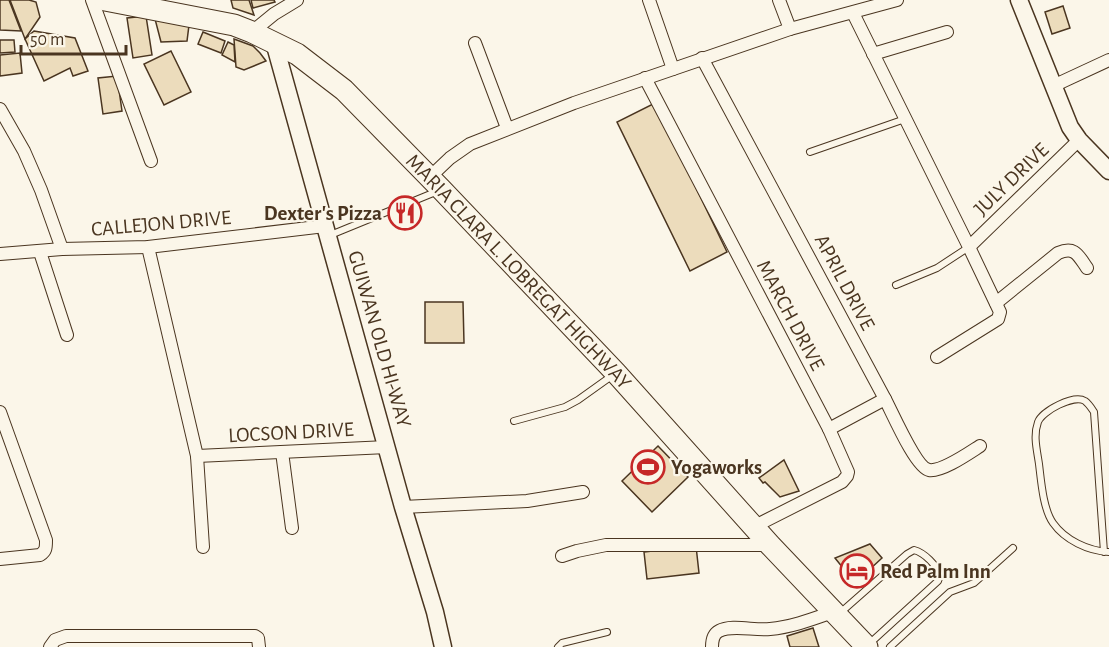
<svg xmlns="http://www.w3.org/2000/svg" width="1109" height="647" font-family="'Alegreya Sans',sans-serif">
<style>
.building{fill:#ecdcbc;stroke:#4a3520;stroke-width:1.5}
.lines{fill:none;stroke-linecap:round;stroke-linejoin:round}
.service-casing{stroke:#4a3520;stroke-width:8}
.minor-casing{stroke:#4a3520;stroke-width:14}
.tertiary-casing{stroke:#4a3520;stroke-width:19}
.trunk-casing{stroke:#4a3520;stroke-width:23}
.service{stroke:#fbf6e9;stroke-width:6}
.minor{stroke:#fbf6e9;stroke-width:12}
.tertiary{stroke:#fbf6e9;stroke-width:16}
.trunk{stroke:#fbf6e9;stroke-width:21}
.labels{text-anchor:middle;stroke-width:4.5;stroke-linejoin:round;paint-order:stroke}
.street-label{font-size:21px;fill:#4a3520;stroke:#fbf6e9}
.poi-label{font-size:21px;font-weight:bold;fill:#4a3520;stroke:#fbf6e9;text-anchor:start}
</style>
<rect width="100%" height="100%" fill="#fbf6e9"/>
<g class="building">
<path d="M0 0H9L21 31 0 30Z"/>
<path d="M10 0H29L36 2 40 17 25 39Z"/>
<path d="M231 0H249L254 15 233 8Z"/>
<path d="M251 0H274L275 2 253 8Z"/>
<path d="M1063 6 1070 28 1052 34 1045 12Z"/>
<path d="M146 16 152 55 133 58 127 18Z"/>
<path d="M155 19 189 25 187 41 161 42Z"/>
<path d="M34 31 75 38 88 71 73 76 70 68 44 81 25 39Z"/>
<path d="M203 32 225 41 221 53 198 44Z"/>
<path d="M234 39 253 46 260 53 266 61 244 70 236 67Z"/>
<path d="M0 40H14L15 52 0 53Z"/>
<path d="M228 42 234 45 235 62 222 55Z"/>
<path d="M171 51 191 92 164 105 144 64Z"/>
<path d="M20 53 22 73 0 76V55Z"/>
<path d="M117 76 122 111 103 114 98 78Z"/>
<path d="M655 103 727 252 690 271 617 122Z"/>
<path d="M425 302H463L464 343H425Z"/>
<path d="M658 446 688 477 652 512 622 481Z"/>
<path d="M784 460 799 491 780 497 765 482 763 483 759 478Z"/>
<path d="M870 544 882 558 855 583 835 558Z"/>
<path d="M696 546 699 573 647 579 644 552Z"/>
<path d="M813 628 819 647H790L787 636Z"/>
</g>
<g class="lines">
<defs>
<g id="service">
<path d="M810 152 905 119"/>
<path d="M328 236 438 191"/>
<path d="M896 285 937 268 969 247"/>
<path d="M514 421 565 407 578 400 613 375"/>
<path d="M1104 552 1094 412C1092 409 1089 404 1085 401 1074 394 1042 411 1038 422 1033 436 1037 450 1039 464 1041 480 1043 509 1053 523 1065 540 1088 551 1109 552"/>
<path d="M840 613 907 554 914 550C925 553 936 565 940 575L938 581 869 644"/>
<path d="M558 647 562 643 607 632"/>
<path d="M890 647 950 592 974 583 1013 548"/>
</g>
<g id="minor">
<path d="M92 0 151 161"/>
<path d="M649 0 673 69"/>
<path d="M779 0 790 29"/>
<path d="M853 13 969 247 1000 312 998 319 937 357"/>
<path d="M252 32 274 14 297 0"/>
<path d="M475 43 507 128"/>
<path d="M873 54 947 32"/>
<path d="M702 58 885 399C892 412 916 468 929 470 942 472 969 453 980 446"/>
<path d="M645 78 829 429 848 472 847 476 842 482 753 527"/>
<path d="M1053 86 1109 60"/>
<path d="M0 109 24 151 41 190 62 249"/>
<path d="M430 177 450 158 470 144 574 103 790 29 897 0"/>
<path d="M148 247 197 456 203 547"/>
<path d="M969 247 1079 140"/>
<path d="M40 252 67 335"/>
<path d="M0 254 62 249 148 247 325 226"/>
<path d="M996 303 1058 253C1075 246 1078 255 1087 268"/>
<path d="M0 412 46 540C46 548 46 551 40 555L0 559"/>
<path d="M829 429 885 399"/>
<path d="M282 452 292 528"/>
<path d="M197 456 387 447"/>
<path d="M403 507 527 501 583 492"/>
<path d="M562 556 577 551 606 545H770"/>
<path d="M50 647 55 640 66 636H255L258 638 259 647"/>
<path d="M712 647C712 641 713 634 719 631 732 624 755 631 770 629 792 627 813 619 833 612"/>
</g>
<g id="tertiary">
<path d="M1019 0 1070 127 1079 140 1109 171"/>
<path d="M274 42 403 507 435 612 443 647"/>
</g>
<g id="trunk">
<path id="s1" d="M105 0 234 25 252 32 297 54 344 90 441 189 616 373 770 545 867 647"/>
</g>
</defs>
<use href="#service" class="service-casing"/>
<use href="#minor" class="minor-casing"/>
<use href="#tertiary" class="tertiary-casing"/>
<use href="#trunk" class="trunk-casing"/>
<use href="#service" class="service"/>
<use href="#minor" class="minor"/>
<use href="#tertiary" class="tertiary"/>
<use href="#trunk" class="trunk"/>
</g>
<defs>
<symbol id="restaurant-ring" viewBox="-11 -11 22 22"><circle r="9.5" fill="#fbf6e9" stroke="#c62828" stroke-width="1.5"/><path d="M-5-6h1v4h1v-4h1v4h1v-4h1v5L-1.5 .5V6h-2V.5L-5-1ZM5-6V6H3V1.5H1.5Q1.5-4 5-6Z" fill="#c62828"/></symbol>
<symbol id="stadium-ring" viewBox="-11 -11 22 22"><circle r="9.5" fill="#fbf6e9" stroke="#c62828" stroke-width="1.5"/><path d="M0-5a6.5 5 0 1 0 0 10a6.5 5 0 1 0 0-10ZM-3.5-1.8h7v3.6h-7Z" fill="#c62828"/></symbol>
<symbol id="hotel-ring" viewBox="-11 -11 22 22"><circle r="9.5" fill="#fbf6e9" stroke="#c62828" stroke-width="1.5"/><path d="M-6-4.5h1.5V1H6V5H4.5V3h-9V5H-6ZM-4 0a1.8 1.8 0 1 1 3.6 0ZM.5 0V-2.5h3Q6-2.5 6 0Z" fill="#c62828"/></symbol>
</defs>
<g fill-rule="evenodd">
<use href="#restaurant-ring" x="386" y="194" width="38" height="38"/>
<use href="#stadium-ring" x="629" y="448" width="38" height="38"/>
<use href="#hotel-ring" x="838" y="552" width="38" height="38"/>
</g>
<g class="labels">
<g class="street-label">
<text transform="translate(1011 179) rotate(-44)" y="7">JULY DRIVE</text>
<text transform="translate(161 223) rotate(-5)" y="7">CALLEJON DRIVE</text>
<text dy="7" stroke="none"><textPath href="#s1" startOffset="512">MARIA CLARA L. LOBREGAT HIGHWAY</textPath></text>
<text transform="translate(845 282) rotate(62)" y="7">APRIL DRIVE</text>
<text transform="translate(791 315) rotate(62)" y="7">MARCH DRIVE</text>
<text transform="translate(380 339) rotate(74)" y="7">GUIWAN OLD HI-WAY</text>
<text transform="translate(291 432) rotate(-3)" y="7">LOCSON DRIVE</text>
</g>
<g class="poi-label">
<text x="382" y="220" text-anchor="end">Dexter's Pizza</text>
<text x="671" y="474">Yogaworks</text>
<text x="880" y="578">Red Palm Inn</text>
</g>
</g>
<path d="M21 45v9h105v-9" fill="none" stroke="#4a3520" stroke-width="3"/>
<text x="30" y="45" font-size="18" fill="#4a3520" stroke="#fbf6e9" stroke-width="4.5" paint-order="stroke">50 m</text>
</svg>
